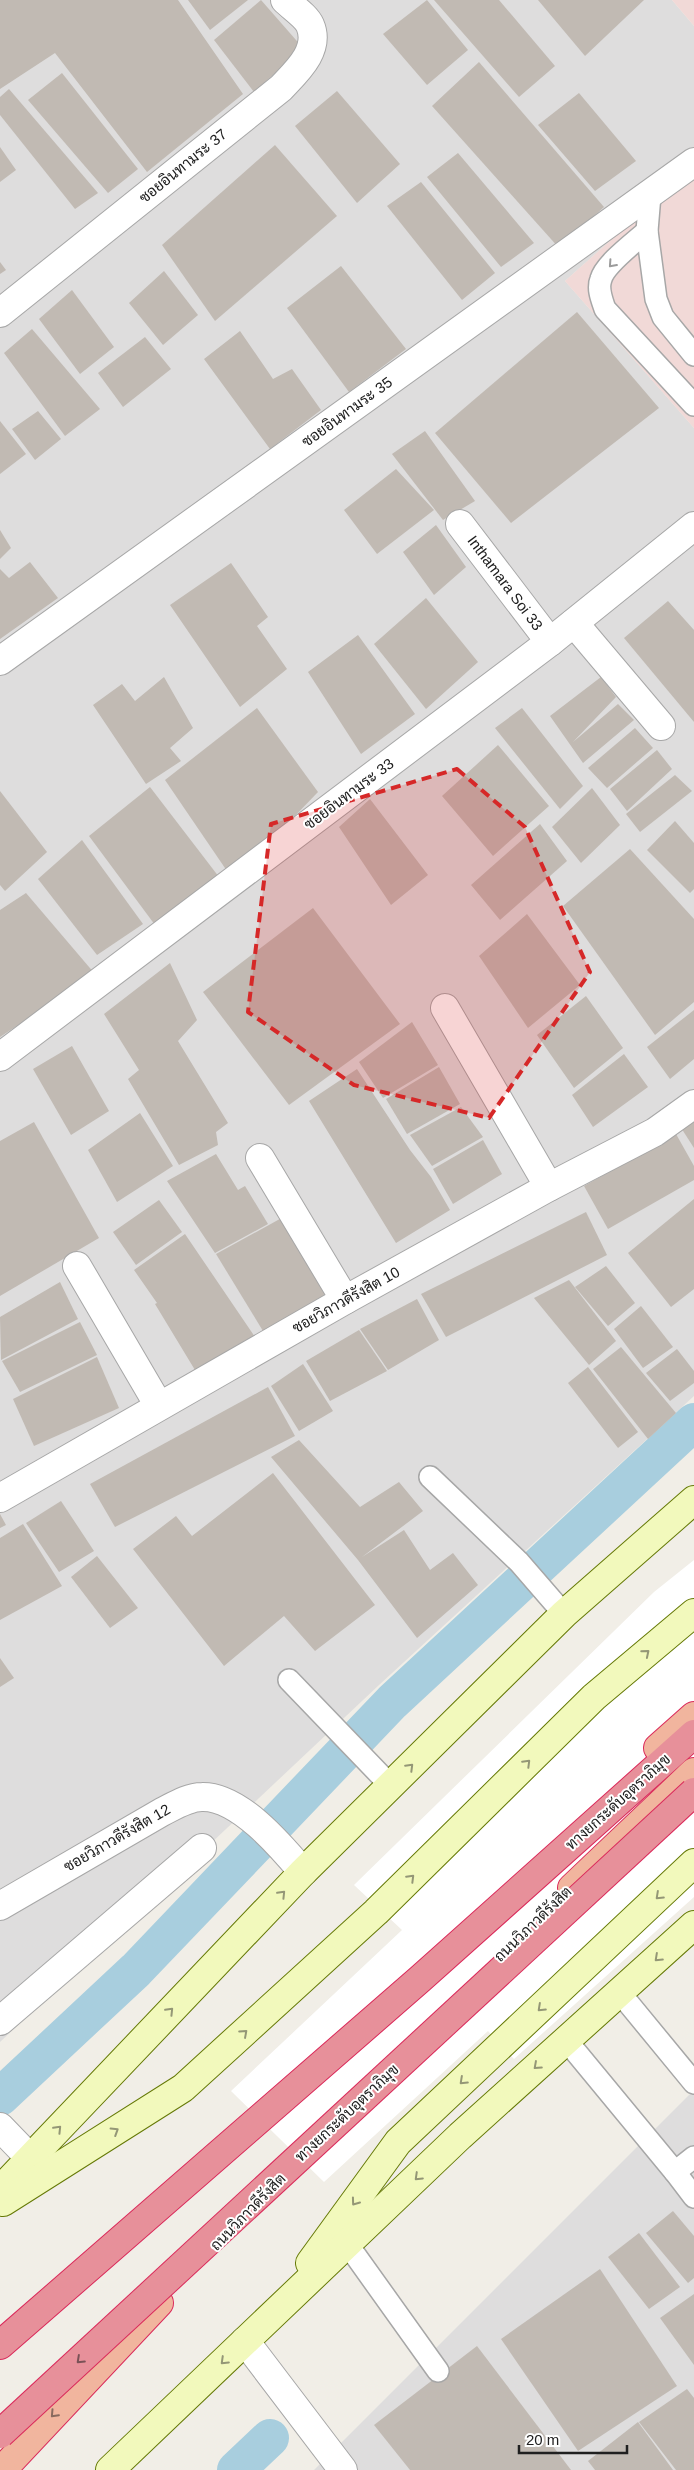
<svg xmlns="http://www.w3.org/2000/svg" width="694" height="2470" font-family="Helvetica,Sarabun,sans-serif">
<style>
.residential{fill:#dedddd}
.commercial{fill:#f1d9d7}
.pier{fill:#fff}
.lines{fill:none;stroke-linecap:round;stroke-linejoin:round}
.canal{stroke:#a8cede;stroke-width:38}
.building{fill:#c1bab3}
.service-casing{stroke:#a7a7a7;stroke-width:24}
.minor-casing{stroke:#a7a7a7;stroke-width:30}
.secondary-casing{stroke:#657906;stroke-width:30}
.trunk-casing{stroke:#da295a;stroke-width:30}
.motorway-casing{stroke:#da295a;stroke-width:30}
.service{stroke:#fff;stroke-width:21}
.minor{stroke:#fff;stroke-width:28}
.secondary{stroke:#f2f9bc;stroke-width:28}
.trunk{stroke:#f1b59e;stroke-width:28}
.motorway{stroke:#e7909a;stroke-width:28}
.motorway-bridge-casing{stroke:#da295a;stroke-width:30;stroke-linecap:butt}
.motorway-bridge{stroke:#e7909a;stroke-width:28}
.oneway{stroke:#9b9b9b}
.oneway2{stroke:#949776}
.oneway3{stroke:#7a5257}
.oneway4{stroke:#886a5f}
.marked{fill:#d62828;fill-opacity:0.2;stroke:#d62828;stroke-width:4;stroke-dasharray:10 6;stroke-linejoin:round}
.labels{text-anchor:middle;stroke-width:4;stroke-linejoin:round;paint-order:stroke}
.street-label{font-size:15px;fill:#202020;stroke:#fff}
</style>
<rect width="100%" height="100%" fill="#f1eee7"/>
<g class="residential">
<path d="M0 0H672L694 26V166L565 281 694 428V1396L379 1685 0 2042Z"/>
<path d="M694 2090V2470H314Z"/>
</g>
<g class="commercial">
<path d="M672 0H694V26Z"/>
<path d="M694 166V428L565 281Z"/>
</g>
<path class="pier" d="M694 1560V1897L514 2059 488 2031 324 2182 231 2091 402 1930 354 1885 654 1592Z"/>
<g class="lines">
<g class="canal">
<path d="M0 2097 136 1970 392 1702 694 1422"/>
<path d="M236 2470 270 2438"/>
</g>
</g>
<g class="building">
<path d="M0 0H178L243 94 147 172 55 53 0 89Z"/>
<path d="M188 0H248L210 30Z"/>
<path d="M261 0 303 48 254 92 214 40Z"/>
<path d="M427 0 468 50 427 85 383 34Z"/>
<path d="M434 0H499L555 66 519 97Z"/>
<path d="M538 0H644L585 56Z"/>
<path d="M479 62 604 207 559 248 432 106Z"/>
<path d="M62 73 138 169 108 193 28 100Z"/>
<path d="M9 89 98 193 75 209 0 115V97Z"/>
<path d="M337 91 400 164 357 203 295 126Z"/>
<path d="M579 93 636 161 595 191 538 125Z"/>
<path d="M275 145 337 216 215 321 162 245Z"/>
<path d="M0 147 16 170 0 182Z"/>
<path d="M458 153 534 243 501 267 427 177Z"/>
<path d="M421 182 495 273 462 300 387 206Z"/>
<path d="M0 262 6 270 0 274Z"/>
<path d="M341 266 406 349 349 392 287 308Z"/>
<path d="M164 271 198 315 163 345 129 303Z"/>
<path d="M72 290 114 347 80 374 39 319Z"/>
<path d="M577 312 659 408 511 523 435 433Z"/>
<path d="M32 329 100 409 65 436 4 353Z"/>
<path d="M240 331 273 379 292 369 321 410 270 449 204 359Z"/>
<path d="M145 337 171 369 123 407 98 373Z"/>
<path d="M38 411 61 439 35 460 12 429Z"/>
<path d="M0 421 26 454 0 474Z"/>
<path d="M425 431 475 501 443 520 392 454Z"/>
<path d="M396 469 434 510 377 554 344 510Z"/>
<path d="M436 525 466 567 434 595 403 552Z"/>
<path d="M0 530 11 548 0 559Z"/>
<path d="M30 562 58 598 0 639V569L9 578Z"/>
<path d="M231 563 268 617 257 626 287 669 240 707 170 605Z"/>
<path d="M426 598 478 662 426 709 374 644Z"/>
<path d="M668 601 694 630V722L624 638Z"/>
<path d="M358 635 415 714 361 754 308 672Z"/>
<path d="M164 677 193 728 170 748 181 761 146 784 93 705 122 684 135 701Z"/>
<path d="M601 677 616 697 573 742 618 704 634 720 583 763 550 716Z"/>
<path d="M257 708 318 792 292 819 227 871 165 780Z"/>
<path d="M522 708 583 786 560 809 495 728Z"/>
<path d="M635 728 653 748 607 788 588 768Z"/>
<path d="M498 745 549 806 493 856 442 796Z"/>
<path d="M657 750 672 769 627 811 610 789Z"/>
<path d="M675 775 692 791 640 832 626 814Z"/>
<path d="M150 787 219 877 158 929 89 836Z"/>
<path d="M592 788 620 825 581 863 552 827Z"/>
<path d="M0 791 47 852 5 891 0 885Z"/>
<path d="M370 799 428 875 391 905 339 827Z"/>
<path d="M675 821 694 843V889L690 893 647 850Z"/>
<path d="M540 824 567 861 500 920 471 885Z"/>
<path d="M82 840 143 924 97 955 38 879Z"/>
<path d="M630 849 694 919V1002L655 1035 563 906Z"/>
<path d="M26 893 95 974 0 1037V910Z"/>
<path d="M313 908 400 1024 289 1105 203 992Z"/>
<path d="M527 914 580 985 528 1028 479 956Z"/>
<path d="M170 963 197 1020 178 1041 228 1123 216 1132 218 1145 179 1165 128 1079 139 1070 104 1014Z"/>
<path d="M586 996 623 1048 574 1088 537 1035Z"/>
<path d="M694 1010V1059L670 1079 647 1047Z"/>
<path d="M412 1022 438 1065 383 1098 359 1062Z"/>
<path d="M72 1046 109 1111 71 1135 33 1069Z"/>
<path d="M624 1054 648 1087 593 1127 572 1095Z"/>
<path d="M439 1067 460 1104 407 1134 386 1099Z"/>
<path d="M357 1069 410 1150 431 1177 450 1210 396 1243 309 1101Z"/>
<path d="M694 1093V1148L669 1109Z"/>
<path d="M461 1107 483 1137 432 1166 410 1135Z"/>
<path d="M140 1113 173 1166 117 1202 88 1150Z"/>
<path d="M34 1122 99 1238 0 1296V1141Z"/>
<path d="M676 1134 694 1166V1180L608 1229 584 1186Z"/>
<path d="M483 1140 502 1174 453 1204 433 1169Z"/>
<path d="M216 1154 238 1190 245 1186 268 1224 215 1253 167 1181Z"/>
<path d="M694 1199V1289L671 1307 628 1253Z"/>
<path d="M159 1200 182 1232 136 1265 113 1232Z"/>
<path d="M586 1212 607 1255 446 1337 421 1294Z"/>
<path d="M287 1215 330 1292 263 1331 216 1254Z"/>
<path d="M185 1234 255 1337 198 1375 155 1304 157 1303 134 1270Z"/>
<path d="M606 1266 635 1303 608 1326 575 1287Z"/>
<path d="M569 1280 616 1341 589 1365 534 1298Z"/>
<path d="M60 1282 78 1319 1 1360 0 1317Z"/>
<path d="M417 1299 439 1340 388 1370 360 1329Z"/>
<path d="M641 1306 673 1347 643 1368 614 1329Z"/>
<path d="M80 1322 97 1355 20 1392 2 1361Z"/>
<path d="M359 1330 387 1371 330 1401 306 1361Z"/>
<path d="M621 1347 676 1413 648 1439 593 1369Z"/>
<path d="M677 1349 694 1371V1383L670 1401 646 1373Z"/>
<path d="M97 1357 119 1408 34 1446 13 1399Z"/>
<path d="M303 1364 333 1411 299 1431 271 1386Z"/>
<path d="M588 1367 638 1432 618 1448 568 1383Z"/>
<path d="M268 1387 295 1436 115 1527 90 1484Z"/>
<path d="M299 1440 360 1507 399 1482 423 1511 362 1557 404 1530 430 1570 453 1553 478 1585 417 1638 358 1560 271 1457Z"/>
<path d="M273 1473 375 1605 315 1651 284 1616 224 1666 133 1549 176 1516 192 1536Z"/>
<path d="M61 1501 94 1551 59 1572 26 1523Z"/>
<path d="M0 1514 6 1525 0 1528Z"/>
<path d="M23 1524 62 1586 0 1620V1538Z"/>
<path d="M97 1556 138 1608 110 1628 71 1577Z"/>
<path d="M0 1658 14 1678 0 1687Z"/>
<path d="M673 2211 694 2236V2278L688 2283 646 2233Z"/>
<path d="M639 2233 680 2287 649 2309 608 2257Z"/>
<path d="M600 2269 677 2386 578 2451 501 2339Z"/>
<path d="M694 2294V2365L660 2318Z"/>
<path d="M477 2346 571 2470H410L374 2425Z"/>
<path d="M687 2389 694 2398V2470H676L639 2422Z"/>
<path d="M638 2422 673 2470H595L588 2461Z"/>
</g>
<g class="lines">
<defs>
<g id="service">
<path d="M650 195 647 231 656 299 663 317 694 355"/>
<path d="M647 231C635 242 605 264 601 279 597 289 602 300 605 309L694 405"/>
<path d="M430 1477 519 1562 564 1614"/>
<path d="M289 1680 391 1786"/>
<path d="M620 1993 694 2083"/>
<path d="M566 2040 675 2172 694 2157"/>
<path d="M675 2172 694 2197"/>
<path d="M348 2245 438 2371"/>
</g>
<g id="minor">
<path d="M0 313 281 88C296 72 321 50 310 25 306 16 292 7 285 0"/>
<path d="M460 524 550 642"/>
<path d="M574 623 661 726"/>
<path d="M0 661 694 162"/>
<path d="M445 1008 549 1187"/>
<path d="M0 1057 550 642 694 526"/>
<path d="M260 1158 345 1300"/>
<path d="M77 1266 159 1406"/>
<path d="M0 1498 345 1300 549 1187 655 1132 694 1104"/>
<path d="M0 1906 162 1812C174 1806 188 1797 202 1797 239 1796 281 1846 303 1872"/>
<path d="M0 2021 202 1848"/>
<path d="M0 2127 30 2158"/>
<path d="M245 2341 343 2470"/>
</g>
<g id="secondary">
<path d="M0 2190 303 1872 564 1614 694 1500"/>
<path d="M3 2202 183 2088 376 1912 594 1697 694 1613"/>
<path d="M310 2263 398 2142 694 1863"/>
<path d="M110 2470 460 2136 694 1925"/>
</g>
<g id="trunk">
<path d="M658 1748 694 1716"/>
<path d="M572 1888 694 1772"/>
<path d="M2 2470 159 2303"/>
</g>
<path id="motorway" d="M0 2345 420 1979 694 1734"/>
</defs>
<use href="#service" class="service-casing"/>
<use href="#minor" class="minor-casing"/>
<use href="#secondary" class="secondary-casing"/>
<use href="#trunk" class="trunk-casing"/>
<use href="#motorway" class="motorway-casing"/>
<use href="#service" class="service"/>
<use href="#minor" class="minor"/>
<use href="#secondary" class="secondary"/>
<use href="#trunk" class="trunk"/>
<use href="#motorway" class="motorway"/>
<defs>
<path id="motorway-bridge" d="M0 2434 694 1792"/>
</defs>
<use href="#motorway-bridge" class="motorway-bridge-casing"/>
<use href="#motorway-bridge" class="motorway-bridge"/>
</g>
<defs><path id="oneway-chevron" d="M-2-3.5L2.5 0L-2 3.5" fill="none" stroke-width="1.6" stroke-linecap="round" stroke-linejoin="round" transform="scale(1.25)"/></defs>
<use class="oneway" href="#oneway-chevron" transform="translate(612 264) rotate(132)"/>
<g class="oneway2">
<use href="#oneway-chevron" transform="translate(646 1653) rotate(-40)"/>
<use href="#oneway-chevron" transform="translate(527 1763) rotate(-45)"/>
<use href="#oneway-chevron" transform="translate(410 1767) rotate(-45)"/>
<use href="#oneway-chevron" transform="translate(411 1878) rotate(-45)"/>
<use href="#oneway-chevron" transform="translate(282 1894) rotate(-46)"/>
<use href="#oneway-chevron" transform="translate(659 1896) rotate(137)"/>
<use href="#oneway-chevron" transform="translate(658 1958) rotate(137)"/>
<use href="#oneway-chevron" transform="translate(541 2008) rotate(137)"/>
<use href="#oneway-chevron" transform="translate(170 2011) rotate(-46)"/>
<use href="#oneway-chevron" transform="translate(244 2033) rotate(-42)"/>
<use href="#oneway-chevron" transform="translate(537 2066) rotate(138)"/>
<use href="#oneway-chevron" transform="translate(463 2081) rotate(137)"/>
<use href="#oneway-chevron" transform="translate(58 2129) rotate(-46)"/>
<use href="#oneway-chevron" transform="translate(115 2131) rotate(-32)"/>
<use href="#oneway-chevron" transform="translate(418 2177) rotate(136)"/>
<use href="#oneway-chevron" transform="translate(355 2202) rotate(126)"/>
<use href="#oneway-chevron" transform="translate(224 2361) rotate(136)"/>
</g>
<use class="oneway3" href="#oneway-chevron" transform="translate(80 2360) rotate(137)"/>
<use class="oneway4" href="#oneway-chevron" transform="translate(54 2414) rotate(133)"/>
<path class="marked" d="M457 769 525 827 590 972 489 1118 354 1085 248 1012 271 824Z"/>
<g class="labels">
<g class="street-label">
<text transform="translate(183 166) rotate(-39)" y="5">ซอยอินทามระ 37</text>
<text transform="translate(347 412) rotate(-36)" y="5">ซอยอินทามระ 35</text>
<text transform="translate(505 583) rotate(53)" y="5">Inthamara Soi 33</text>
<text transform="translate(349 794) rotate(-37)" y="5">ซอยอินทามระ 33</text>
<text transform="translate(346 1300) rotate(-29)" y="5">ซอยวิภาวดีรังสิต 10</text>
<text transform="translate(618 1802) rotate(-42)" y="5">ทางยกระดับอุตราภิมุข</text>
<text transform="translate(117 1838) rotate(-30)" y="5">ซอยวิภาวดีรังสิต 12</text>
<text transform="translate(533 1924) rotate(-44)" y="5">ถนนวิภาวดีรังสิต</text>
<text transform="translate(347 2113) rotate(-43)" y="5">ทางยกระดับอุตราภิมุข</text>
<text transform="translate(248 2212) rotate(-46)" y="5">ถนนวิภาวดีรังสิต</text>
</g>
</g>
<path d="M519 2445v8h108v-8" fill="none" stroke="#202020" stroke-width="2.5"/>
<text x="526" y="2445" font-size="15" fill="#202020" stroke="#ffffff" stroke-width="4" paint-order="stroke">20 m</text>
</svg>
